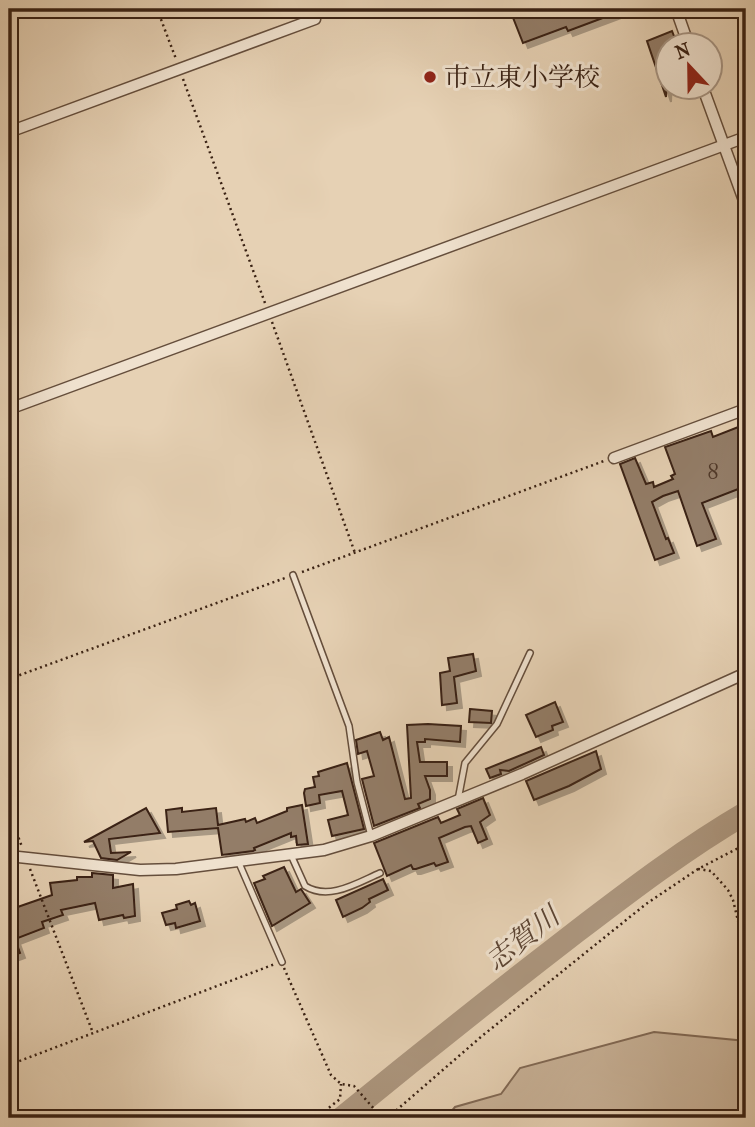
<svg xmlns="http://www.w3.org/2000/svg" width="755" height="1127" font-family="'IM FELL French Canon','Noto Serif JP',serif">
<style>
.green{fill:#c9b399;stroke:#826a56;stroke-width:2}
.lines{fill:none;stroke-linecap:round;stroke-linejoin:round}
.river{stroke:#ac967e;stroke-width:23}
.building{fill:#937d67;stroke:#3a2214;stroke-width:2;filter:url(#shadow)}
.service-casing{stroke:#654e3c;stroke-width:8}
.minor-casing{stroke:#654e3c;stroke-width:13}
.path{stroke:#3a2214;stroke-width:2.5;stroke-dasharray:2 3.5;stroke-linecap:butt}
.service{stroke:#efe1ce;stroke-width:5}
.minor{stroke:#efe1ce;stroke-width:10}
.poi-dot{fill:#8f2418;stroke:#efe1ce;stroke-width:2.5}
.labels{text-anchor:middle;stroke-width:6;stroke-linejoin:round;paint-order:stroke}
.number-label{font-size:23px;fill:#503929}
.poi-label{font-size:26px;fill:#3a2214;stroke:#efe1ce;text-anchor:start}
.water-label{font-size:28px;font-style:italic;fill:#5c4534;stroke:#efe1ce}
</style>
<defs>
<filter id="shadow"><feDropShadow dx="5" dy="5" stdDeviation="0" flood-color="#0004"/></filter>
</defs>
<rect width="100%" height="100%" fill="#e6d1b4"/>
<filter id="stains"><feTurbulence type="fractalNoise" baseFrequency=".00286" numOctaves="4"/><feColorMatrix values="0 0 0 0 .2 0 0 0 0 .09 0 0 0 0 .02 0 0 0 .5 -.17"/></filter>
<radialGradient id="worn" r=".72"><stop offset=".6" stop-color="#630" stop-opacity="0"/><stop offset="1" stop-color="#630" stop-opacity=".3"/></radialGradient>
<path class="green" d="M654 1032 746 1041V1118H446L455 1107 501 1094 520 1068Z"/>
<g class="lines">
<path class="river" d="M342 1118C419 1055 497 993 576 932 631 890 686 848 746 813"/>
</g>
<g class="building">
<path d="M518 9H623L624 10 568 31 566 27 523 43 512 15 519 12Z"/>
<path d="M672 31 678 46H668L666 97 647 41Z"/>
<path d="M746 424V486L702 503 716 539 697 546 678 491 663 496 652 502 666 539 668 538 674 553 655 560 620 464 635 458 646 484 653 482 654 487 673 479 671 476 675 474 665 447 711 431 713 437Z"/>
<path d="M473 654 476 671 454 677 457 703 442 705 440 673 450 671 448 658Z"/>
<path d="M555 702 563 722 552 726 553 730 536 737 526 715Z"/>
<path d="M470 709 492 711 491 723 469 722Z"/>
<path d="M428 724 461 726 460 742 425 739V742H417L420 762H447V776H425L430 790V799L418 804 420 808 374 826 362 779 374 776 367 751 358 754 356 740 380 732 383 740 389 737 405 799 411 798 407 725Z"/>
<path d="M541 747 544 755 509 771 500 770 501 774 490 778 486 769Z"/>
<path d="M596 751 601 769 569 786 534 800 526 781Z"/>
<path d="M347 763 364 829 332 836 328 820 348 815 342 791 319 795 320 803 306 806 304 793 305 789 315 787 313 777 319 776 318 772Z"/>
<path d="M483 798 490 815 480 822 487 839 478 843 471 826 465 827 439 838 448 862 436 866 434 863 416 869H413L411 865 387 876 374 843 438 817 441 823 460 815 457 809Z"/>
<path d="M302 805 308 844 297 845 296 836 291 837V833L254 848 255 850 253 851 222 855 218 828 168 832 166 810 182 808V812L216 808 218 825 245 819 246 822 255 818 257 823 287 811V808Z"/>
<path d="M146 808 160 833 109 839 111 853 131 852 117 860 101 858 93 841 84 842Z"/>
<path d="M284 867 296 892 301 889 310 903 272 926 254 883 265 879 263 876Z"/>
<path d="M92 873 113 875V888L133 884 135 916 124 918 123 915 99 920 95 903 61 910 63 915 42 922 44 928 15 939 20 953 9 957V910L52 895 50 883 77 880V877H92Z"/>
<path d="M383 879 388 890 369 899 370 902 362 908 343 917 336 900Z"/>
<path d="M189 901 191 905 195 903 200 921 176 928 175 923 166 925 162 913 177 909 176 905Z"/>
</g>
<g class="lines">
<defs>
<g id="service">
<path d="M293 575 349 726 357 782 371 836"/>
<path d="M458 800 465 763 497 724 530 653"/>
<path d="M291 855 305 886C329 901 357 883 380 873"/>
<path d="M239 863 282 962"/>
</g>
<g id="minor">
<path d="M676 9 689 46"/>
<path d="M703 88 746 206"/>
<path d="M9 132 315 19 312 9"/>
<path d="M9 409 746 137"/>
<path d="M614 458 746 409"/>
<path d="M9 856 140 870 176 869 324 850 371 836 522 774 746 673"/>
<path d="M382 1117 383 1118"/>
</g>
</defs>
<use href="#service" class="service-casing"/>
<use href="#minor" class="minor-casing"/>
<g class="path">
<path d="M157 9 176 59"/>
<path d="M183 79 265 303"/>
<path d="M272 322 355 553"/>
<path d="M302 572 604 461"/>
<path d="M9 679 285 578"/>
<path d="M9 812 22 847"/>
<path d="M30 869 93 1033"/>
<path d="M698 869 711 871 728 890 733 900 746 954"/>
<path d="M284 968 331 1075 341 1084 354 1086 375 1110"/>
<path d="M9 1065 275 964"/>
<path d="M392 1114 482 1036 646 904 698 869 746 844"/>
<path d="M316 1118 340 1099 341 1084"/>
</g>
<use href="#service" class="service"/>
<use href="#minor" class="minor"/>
</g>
<circle class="poi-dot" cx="430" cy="77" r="7"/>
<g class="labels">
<g class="number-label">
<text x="713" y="479">8</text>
</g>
<g class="poi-label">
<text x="444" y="86">市立東小学校</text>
</g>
<g class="water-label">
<text transform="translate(522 938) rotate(-38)" y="10">志賀川</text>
</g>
</g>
<rect width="755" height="1127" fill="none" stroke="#e6d1b4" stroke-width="35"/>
<rect x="10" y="10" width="734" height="1106" fill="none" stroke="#3a2214" stroke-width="3.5"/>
<rect x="18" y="18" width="720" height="1092" fill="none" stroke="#3a2214" stroke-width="2"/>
<g transform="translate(689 66) rotate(338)"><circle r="33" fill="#efe1ce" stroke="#a79584" stroke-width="2"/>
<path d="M0-5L12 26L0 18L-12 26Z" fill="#8f2418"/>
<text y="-10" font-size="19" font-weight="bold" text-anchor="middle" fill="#3a2214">N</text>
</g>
<rect width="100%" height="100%" filter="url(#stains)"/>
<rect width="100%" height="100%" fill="url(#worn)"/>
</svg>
